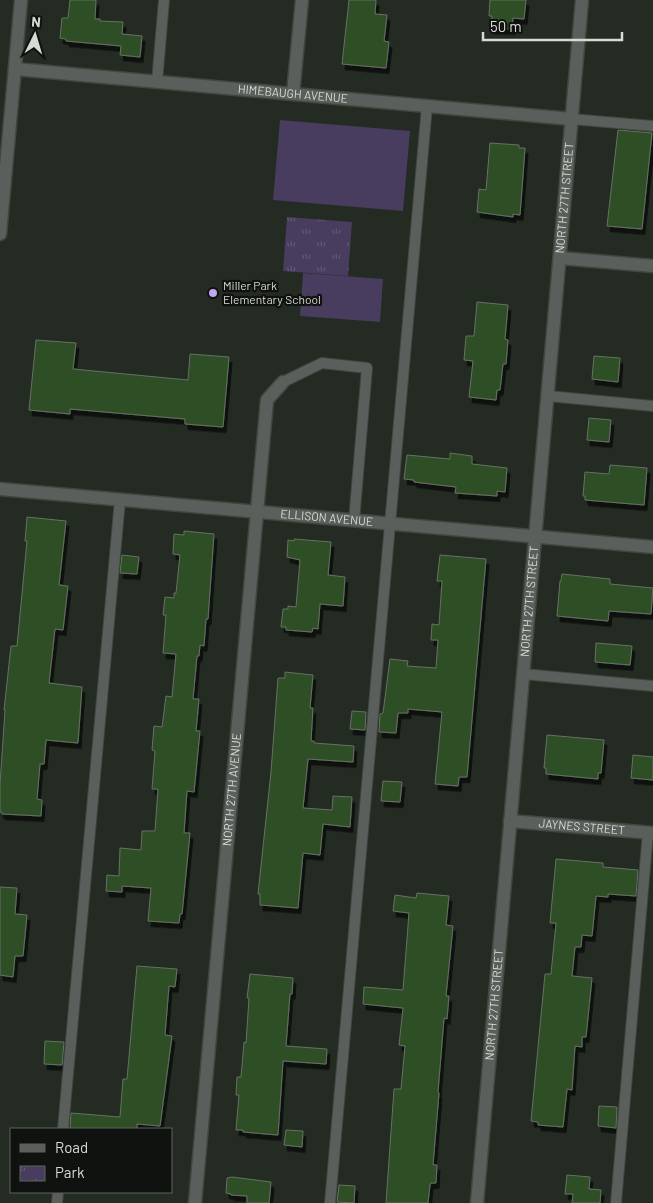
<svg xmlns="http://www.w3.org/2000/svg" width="653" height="1203" font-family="Barlow,sans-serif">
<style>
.park{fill:url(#park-tufts)}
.pitch{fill:#483c5f}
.building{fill:#2e4f27;stroke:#677065;filter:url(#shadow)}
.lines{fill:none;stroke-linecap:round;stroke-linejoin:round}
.service-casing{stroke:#40473f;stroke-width:12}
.minor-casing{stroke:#40473f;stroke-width:15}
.service{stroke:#5b5f5b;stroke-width:10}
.minor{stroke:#5b5f5b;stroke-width:12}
.poi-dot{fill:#c2a8f3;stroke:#0f120e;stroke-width:2}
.labels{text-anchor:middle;stroke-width:4.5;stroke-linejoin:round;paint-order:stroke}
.street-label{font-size:12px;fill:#d6dcd5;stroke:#0f120e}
.poi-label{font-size:12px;fill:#d6dcd5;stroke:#0f120e;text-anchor:start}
</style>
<defs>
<pattern id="park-tufts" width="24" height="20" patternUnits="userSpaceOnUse" patternTransform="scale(1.25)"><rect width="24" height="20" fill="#483c5f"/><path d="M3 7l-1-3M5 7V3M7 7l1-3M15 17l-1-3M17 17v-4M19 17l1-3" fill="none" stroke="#625875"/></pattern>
<filter id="shadow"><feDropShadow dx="3" dy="5.5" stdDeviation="0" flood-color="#0009"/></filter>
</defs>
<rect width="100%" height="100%" fill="#232b22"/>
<path class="park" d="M287 217 352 222 348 276 283 271Z"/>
<g class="pitch">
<path d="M280 120 410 131 403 211 273 200Z"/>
<path d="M303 273 383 279 380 322 300 316Z"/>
</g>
<g class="building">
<path d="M70 0H96L95 19H100V21L123 22 122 34 142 36 140 57 120 55 121 46 66 41V39L60 38 62 18H68Z"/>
<path d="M349 0H376L375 14 387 15 384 41 389 42 386 68 342 64Z"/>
<path d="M490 0H526L524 19 513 18 512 29 491 28 492 16H489Z"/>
<path d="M618 130 652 133 642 229 607 226Z"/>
<path d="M490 143 519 145V148H525L520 215 513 214V217L477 212 479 189 486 190Z"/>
<path d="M477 302 508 305 505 339 508 340 506 364H503L500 390H497L496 400 469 397 473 361 464 360 466 336H474Z"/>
<path d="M36 340 76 343 73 369 188 380 190 354 229 357 223 427 185 424V419L70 409V414L29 410Z"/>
<path d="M594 356 620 358 618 382 592 379Z"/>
<path d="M589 418 611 420 609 442 587 440Z"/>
<path d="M450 453 472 456V464L507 468 505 492 497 491V496L455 493 456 487 414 482V480L404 479 407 455 450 459Z"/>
<path d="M610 465 647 468 644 505 585 500V496H583L585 472 609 474Z"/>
<path d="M27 517 66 521 59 585 68 586 63 630 55 629 49 683 82 687 78 743 46 740 44 764H40L37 799 42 800 41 816 2 814V812H0V784L5 710H4L11 646H17L27 541H25Z"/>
<path d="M184 531 214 534 208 619H206L204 646 200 645 199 656H197L193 699H199L196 731H200L194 792 187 791 184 833H190L182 914H180L179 923 148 921 151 888 122 886V892L106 891 107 875 119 876 120 848 141 850 142 831H155L158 789H152L155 751 152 750 154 726 162 727 166 696 172 697 176 654 163 653 166 615H163L165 597 174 598V593H176L180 555 173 554 174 534 184 535Z"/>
<path d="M294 539 331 542 328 575 345 577 343 606 320 604 318 629 313 628 312 632 286 630V627H281L283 609H288V606L296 607 300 560 287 557 288 540 294 541Z"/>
<path d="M122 555 139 557 137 574 120 573Z"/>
<path d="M440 555 486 559 467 777H459L458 786 435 784 442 712 408 709V713H398L396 733 379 732 380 714 383 713 390 659 408 661 407 666 436 668 438 640H431L432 624 439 625 442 581H437Z"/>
<path d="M562 574 610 579V584L653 588 651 614 609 611 608 621 557 616 560 581H561Z"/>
<path d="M596 643 632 646 630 665 595 662Z"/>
<path d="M285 672 313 675 310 708H313L311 741H314V743L354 746 353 762 308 759 303 808 332 810 333 796 352 797 350 827 323 824 320 855 303 853 298 908 260 905V894H258L271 772 278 678H285Z"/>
<path d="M352 711 366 712 365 730 350 729Z"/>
<path d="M547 735 604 740 601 773H598V779L546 774V768H544Z"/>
<path d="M633 755 653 757V780L631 778Z"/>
<path d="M383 781 402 782 400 802 381 801Z"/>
<path d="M556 859 603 863V867L638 870 636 896 608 894V897L596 896 592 936 582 935 581 947H575L572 976 592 978 586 1037H582V1047L575 1046 572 1090 567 1089 563 1127 538 1125V1122L531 1121 545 974H551L556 923H550Z"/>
<path d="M0 887 17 888 15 914 27 915 23 956H15L13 977 0 975Z"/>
<path d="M417 893 449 896 446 925 453 926 446 996H449L447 1019 444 1018 438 1092 439 1093 433 1165H437L436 1183H431L430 1185 428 1203H386L394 1089H401L405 1046 399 1045 403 1008 363 1004 364 987 403 990 409 913 393 911 395 895 416 898Z"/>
<path d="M137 966 177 969 175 987 169 986 165 1035 172 1036 160 1126 137 1124V1129H70L71 1113 120 1117 123 1079H127Z"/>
<path d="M250 974 293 978 292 994H290L286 1046 327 1049 326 1064 283 1061 278 1135 243 1132V1130H236L239 1095H236L237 1077H241L244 1042 246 1043 249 998H247Z"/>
<path d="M45 1041 64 1042 62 1065 44 1064Z"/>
<path d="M599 1106 617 1107 616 1128 598 1126Z"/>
<path d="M286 1130 303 1131 302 1147 284 1145Z"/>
<path d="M567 1175 590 1177 589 1189 601 1190 600 1203H572L573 1194H565Z"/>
<path d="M232 1177 271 1182 269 1203H247V1196L231 1195V1194L226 1193 227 1178Z"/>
<path d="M339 1185 355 1186 354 1203 337 1202Z"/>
</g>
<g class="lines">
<defs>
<g id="service">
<path d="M157 82 164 0"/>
<path d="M571 119 653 126"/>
<path d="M283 382 322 363 367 368 354 521"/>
<path d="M548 396 653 406"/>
<path d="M523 674 653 686"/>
<path d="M63 1129 120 500"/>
<path d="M57 1203 58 1192"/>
<path d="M330 1203 427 106"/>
<path d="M616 1203 648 832"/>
</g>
<g id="minor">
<path id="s1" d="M15 69 571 119"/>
<path d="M293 94 302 0"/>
<path d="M0 234 21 0"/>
<path d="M560 258 653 266"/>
<path id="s2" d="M0 489 653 547"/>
<path id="s3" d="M510 821 653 833"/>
<path id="s4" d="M195 1203 267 400 283 382"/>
<path id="s5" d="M477 1203 582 0"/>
</g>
</defs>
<use href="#service" class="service-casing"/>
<use href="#minor" class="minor-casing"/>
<use href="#service" class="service"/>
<use href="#minor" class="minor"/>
</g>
<circle class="poi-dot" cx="213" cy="293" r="5"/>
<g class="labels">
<g class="street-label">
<text dy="4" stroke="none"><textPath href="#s1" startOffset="279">HIMEBAUGH AVENUE</textPath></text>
<text dy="4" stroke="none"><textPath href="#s5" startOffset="1009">NORTH 27TH STREET</textPath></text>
<text dy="4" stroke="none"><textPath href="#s2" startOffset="328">ELLISON AVENUE</textPath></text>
<text dy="4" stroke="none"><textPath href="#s5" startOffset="604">NORTH 27TH STREET</textPath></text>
<text dy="4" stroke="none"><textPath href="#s4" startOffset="415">NORTH 27TH AVENUE</textPath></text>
<text dy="4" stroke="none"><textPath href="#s3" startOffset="72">JAYNES STREET</textPath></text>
<text dy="4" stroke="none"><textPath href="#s5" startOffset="199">NORTH 27TH STREET</textPath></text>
</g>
<g class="poi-label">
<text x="223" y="290">Miller Park<tspan x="223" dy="14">Elementary School</tspan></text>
</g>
</g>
<rect x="10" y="1128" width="162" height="65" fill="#0f120e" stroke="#5f635e"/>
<rect x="20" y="1144" width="25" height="8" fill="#5b5f5b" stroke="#5f635e"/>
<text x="55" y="1153" font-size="15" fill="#d6dcd5">Road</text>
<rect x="20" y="1166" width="25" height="15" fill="url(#park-tufts)" stroke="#5f635e"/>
<text x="55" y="1178" font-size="15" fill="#d6dcd5">Park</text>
<g transform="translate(35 35) rotate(5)" stroke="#0f120e" stroke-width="4" paint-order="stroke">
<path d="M0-4L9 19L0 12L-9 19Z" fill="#d6dcd5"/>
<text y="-8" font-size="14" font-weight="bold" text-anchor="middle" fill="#d6dcd5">N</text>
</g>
<path d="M483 32v8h139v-8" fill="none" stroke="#d6dcd5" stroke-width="2.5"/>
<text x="490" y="32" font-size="15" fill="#d6dcd5" stroke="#0f120e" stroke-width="4" paint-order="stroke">50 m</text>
</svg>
